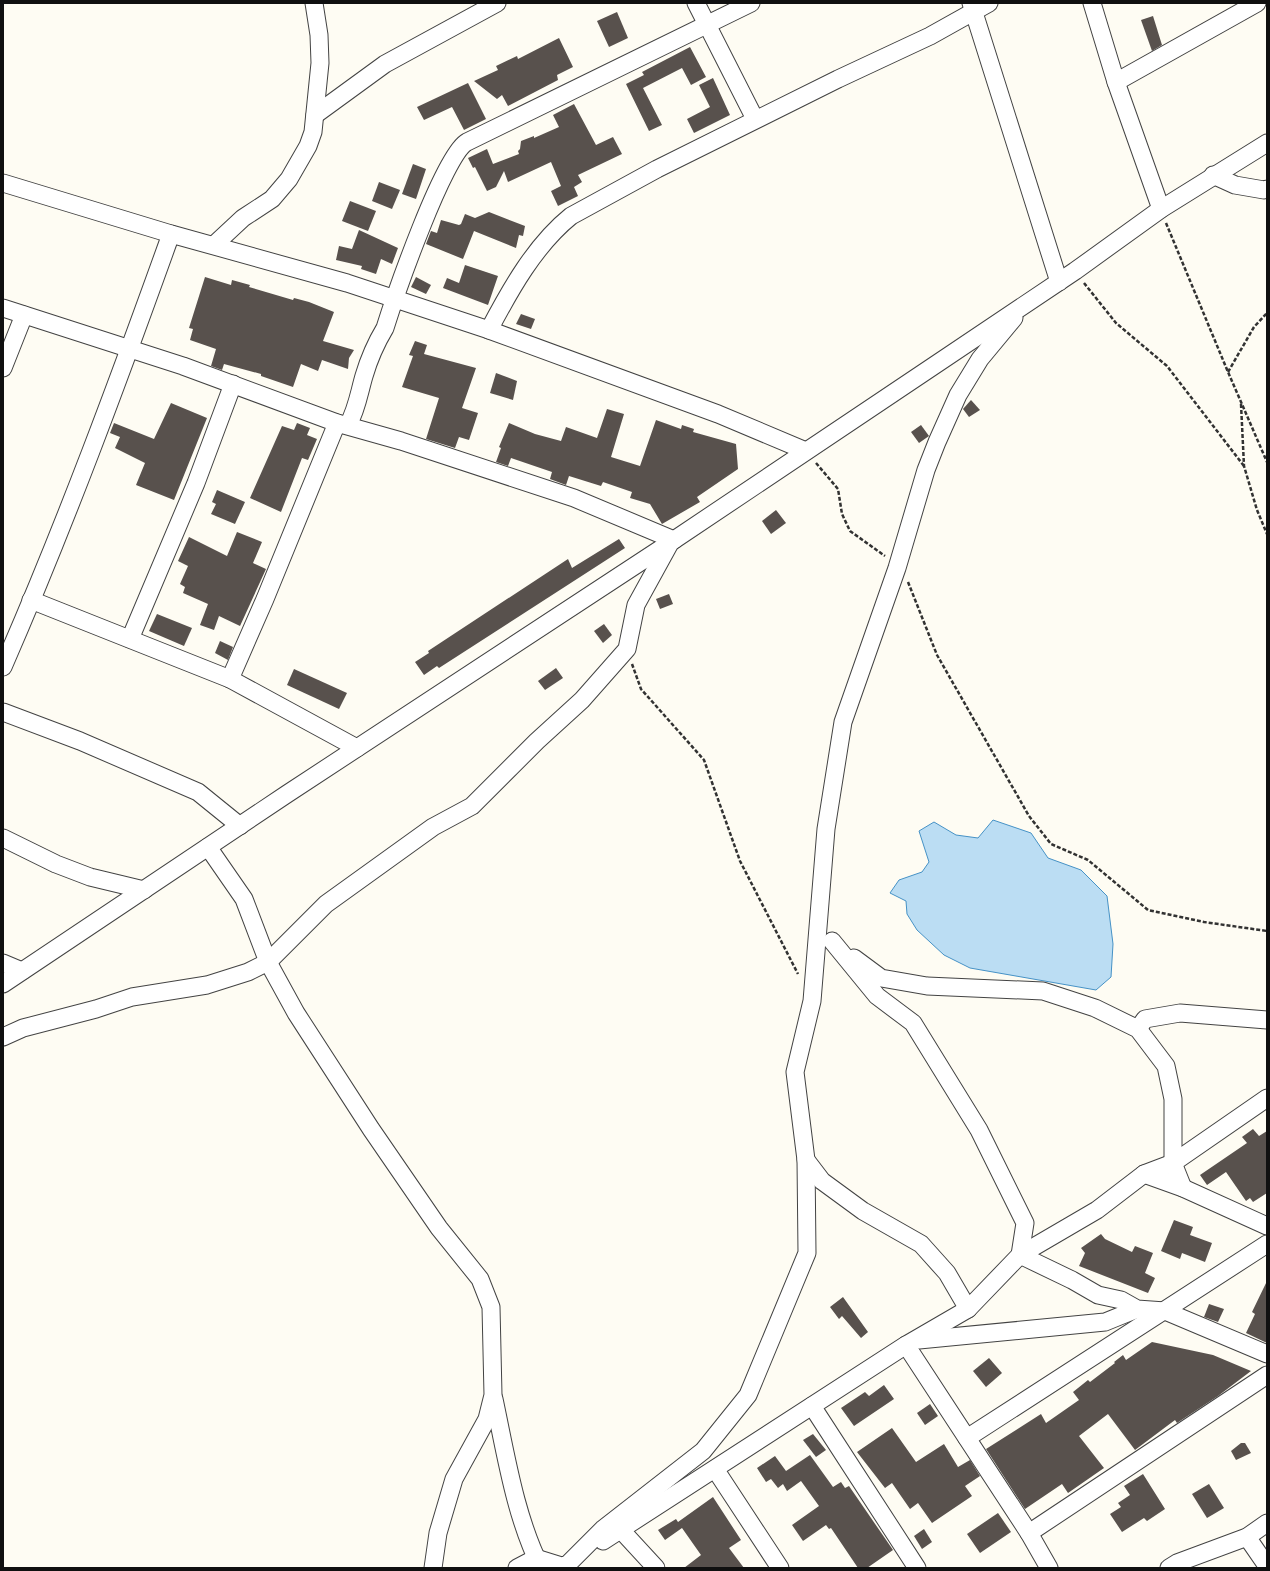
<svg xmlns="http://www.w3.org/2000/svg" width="1270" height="1571" font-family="'Source Serif 4',serif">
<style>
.water{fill:#bbddf3;stroke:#4692c6}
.building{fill:#58514d}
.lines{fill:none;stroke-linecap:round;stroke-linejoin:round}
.minor-casing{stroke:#434343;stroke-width:19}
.path{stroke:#323232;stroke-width:2.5;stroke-dasharray:4 2;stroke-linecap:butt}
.minor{stroke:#fff;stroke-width:17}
</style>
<rect width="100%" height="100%" fill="#fefcf3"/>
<path class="water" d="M993 820 1031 833 1048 858 1081 870 1107 896 1113 944 1111 977 1096 990 970 968 944 955 917 930 907 914 906 901 890 893 899 880 922 872 929 862 919 831 934 822 956 835 978 838Z"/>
<g class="building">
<path d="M617 12 628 38 609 47 597 21Z"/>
<path d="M1153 16 1162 45 1152 51 1141 20Z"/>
<path d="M559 38 573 67 557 75 558 80 508 106 502 95 497 99 474 81 498 70 496 66 517 56 518 59Z"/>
<path d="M690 47 706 77 691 85 682 68 643 88 662 125 649 131 626 84 644 75 642 72Z"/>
<path d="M713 78 730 115 694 133 687 119 710 107 699 85Z"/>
<path d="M468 83 486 119 464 130 452 107 424 120 417 107Z"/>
<path d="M574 104 596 145 613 137 622 154 578 175 582 182 574 187 578 196 558 206 551 191 561 186 551 162 508 182 504 171 496 187 487 191 475 167 473 168 468 158 487 149 493 164 519 154 518 151 520 149 521 141 534 136V138L559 127 553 115Z"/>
<path d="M413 164 426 169 416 199 402 194Z"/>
<path d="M379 182 400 190 392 209 372 201Z"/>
<path d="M350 201 376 211 368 231 342 221Z"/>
<path d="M489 212 525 226 523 236 519 235 516 248 474 231 463 259 426 244 431 231 437 233 441 220 459 225 461 224 465 214 475 218Z"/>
<path d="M359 230 398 248 392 264 381 259 376 274 361 269 362 266 336 260 339 246 352 249Z"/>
<path d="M465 265 498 276 488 305 443 288 447 278 459 283Z"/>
<path d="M205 277 231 285 232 280 250 285 249 287 293 300 294 298 309 302 334 312 323 341 354 350 349 358 348 369 322 360 318 371 301 364 293 387 261 376V374L224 364 222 370 211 366 216 349 190 340 193 329 189 328Z"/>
<path d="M416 277 431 285 426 294 411 287Z"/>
<path d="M521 314 535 319 531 329 516 324Z"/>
<path d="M415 341 427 345 424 354 476 368 462 408 478 413 469 440 459 437 455 448 426 439 439 398 402 387 413 356 409 355Z"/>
<path d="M496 373 517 381 513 400 490 393Z"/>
<path d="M971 400 980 410 969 417 963 409Z"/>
<path d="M171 403 207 418 174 500 136 485 145 463 115 448 120 437 110 433 114 423 154 439Z"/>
<path d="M607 409 624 414 611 457 640 466 656 420 681 429 682 425 694 429 693 432 736 444 738 469 697 497 700 502 662 524 650 504 630 498 632 492 603 482 601 486 569 476 566 485 550 479 552 472 511 458 508 466 496 462 501 448 499 447 509 423 535 434 561 441 566 427 597 438Z"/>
<path d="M297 423 310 428 307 435 317 439 308 460 302 458 281 512 250 498 282 426 294 430Z"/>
<path d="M921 425 929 436 919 443 911 432Z"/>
<path d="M217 490 245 502 235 524 211 514 216 504 212 502Z"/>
<path d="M776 510 786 523 771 534 762 521Z"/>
<path d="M237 532 262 542 253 563 266 569 240 626 219 616 214 630 200 625 208 604 183 593 185 587 180 584 188 566 178 561 189 537 227 556Z"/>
<path d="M619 539 625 548 439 668 437 666 424 675 415 662 429 653 428 651 568 559 572 568Z"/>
<path d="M669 594 673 604 660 609 656 599Z"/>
<path d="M157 614 192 628 184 646 149 631Z"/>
<path d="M604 624 612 635 603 643 594 631Z"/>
<path d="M220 641 233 647 228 660 215 653Z"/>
<path d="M556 668 563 678 545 690 538 681Z"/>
<path d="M294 669 347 693 339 709 287 685Z"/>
<path d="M1253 1129 1259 1136 1267 1131V1193L1253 1202 1250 1198 1246 1201 1226 1172 1207 1185 1200 1175 1247 1143 1242 1137Z"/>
<path d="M1174 1220 1193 1227 1190 1235 1212 1243 1205 1262 1182 1253 1180 1259 1161 1251Z"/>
<path d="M1101 1234 1105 1239 1132 1252 1135 1246 1153 1253 1145 1273 1155 1278 1148 1293 1079 1266 1085 1253 1081 1248Z"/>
<path d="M1267 1281V1343L1246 1333 1255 1314 1252 1312Z"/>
<path d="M843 1297 868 1332 861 1338 842 1316 839 1319 830 1307Z"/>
<path d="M1209 1304 1224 1309 1218 1322 1204 1317Z"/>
<path d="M1152 1342 1213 1355 1251 1371 1218 1396 1177 1423 1175 1420 1135 1450 1108 1414 1079 1436 1104 1468 1068 1493 1062 1484 1025 1509 986 1449 1041 1414 1046 1423 1079 1400 1073 1392 1088 1380 1090 1382 1115 1363 1114 1362 1123 1355 1126 1360Z"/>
<path d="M989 1358 1002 1373 986 1387 973 1371Z"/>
<path d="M884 1385 894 1399 854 1426 841 1408 865 1392 869 1396Z"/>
<path d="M930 1404 938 1416 925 1425 917 1413Z"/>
<path d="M892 1428 916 1462 944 1444 958 1467 970 1460 980 1476 965 1486 972 1496 932 1523 918 1503 910 1509 892 1483 885 1488 857 1452Z"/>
<path d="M813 1434 826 1450 816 1457 803 1440Z"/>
<path d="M1241 1443H1245L1251 1453 1236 1460 1231 1451Z"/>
<path d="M810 1455 833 1487 841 1482 845 1488 849 1486 893 1550 867 1568H858L831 1528 829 1529 826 1525 803 1541 792 1525 819 1506 801 1481 787 1491 783 1484 778 1488 771 1479 766 1482 757 1468 775 1456 786 1471Z"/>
<path d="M1143 1474 1165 1509 1147 1521 1144 1518 1122 1532 1110 1514 1121 1507 1118 1503 1130 1495 1124 1486Z"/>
<path d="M1209 1484 1224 1508 1207 1518 1192 1494Z"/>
<path d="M713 1497 741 1540 729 1548 744 1568H684L701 1555 682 1528 665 1540 658 1530 676 1519 678 1522Z"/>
<path d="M998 1513 1011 1532 980 1553 967 1534Z"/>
<path d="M924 1529 932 1542 922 1549 914 1536Z"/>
</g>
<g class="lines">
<defs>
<g id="minor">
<path d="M696 3 755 119"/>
<path d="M971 3 1059 282"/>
<path d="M1092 3 1116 82 1161 209"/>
<path d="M1116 82 1257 3"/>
<path d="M315 115 385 64 497 3"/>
<path d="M1213 175 1235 185 1264 190 1267 189"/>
<path d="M3 183 171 234 347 283 489 330 718 414 806 451"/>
<path d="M214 245 243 218 272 199 289 179 308 146 313 132 320 63 319 35 314 3"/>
<path d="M3 308 183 366 337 423 401 441 574 498 674 540"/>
<path d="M489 330C510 290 535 245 571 216L657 169 838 79 930 36 989 3"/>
<path d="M3 368 24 315"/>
<path d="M348 425C357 409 359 393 364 376 369 359 376 343 385 328 395 296 444 154 467 142L751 3"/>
<path d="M31 600 230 679 357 748"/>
<path d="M130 639 196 483 233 384"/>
<path d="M3 667C65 525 119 379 171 234"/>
<path d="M230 679 265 599 337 423"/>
<path d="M3 712 80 741 198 792 240 826"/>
<path d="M3 838 56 864 90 877 144 890"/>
<path d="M208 847 244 899 268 962 296 1013 371 1129 439 1228 480 1279 491 1307 493 1395 487 1419 454 1479 438 1533 433 1568"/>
<path d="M832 941 877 996 913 1023 979 1130 1025 1223 1020 1255 1072 1280 1098 1295 1121 1300 1137 1309 1165 1311 1267 1354"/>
<path d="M854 958 881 978 927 986 1043 991 1095 1008 1138 1029 1166 1066 1173 1099V1163L1183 1188"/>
<path d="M3 963 22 971"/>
<path d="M3 984 287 794 674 540 932 367 1075 271 1161 209 1267 143"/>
<path d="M1138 1029 1145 1019 1180 1013 1267 1020"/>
<path d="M3 1037 23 1028 96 1009 132 997 207 985 248 972 268 962 326 904 433 827 472 806 537 741 582 700 627 649 636 605 669 545"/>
<path d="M806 1160 822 1181 863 1211 921 1244 947 1273 968 1309"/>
<path d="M1144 1174 1183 1188 1267 1226"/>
<path d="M919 1340 1105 1322 1137 1309"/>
<path d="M906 1345 1029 1533 1049 1568"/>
<path d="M494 1399C506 1455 515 1516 541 1568"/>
<path d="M812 1406 917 1568"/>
<path d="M967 1438 1267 1244"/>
<path d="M715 1469 780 1568"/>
<path d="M621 1530 656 1568"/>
<path d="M1029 1533 1267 1375"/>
<path d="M1247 1537 1267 1566"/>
<path d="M603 1541 906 1345 968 1309 1020 1255 1097 1210 1144 1174 1173 1163 1267 1098"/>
<path d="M517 1568 536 1558 565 1567 603 1529 703 1451 748 1395 807 1253 806 1160 795 1072 812 1001 826 829 843 722 897 568 926 470 937 442 958 395 980 359 1014 318"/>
<path d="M1169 1568 1177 1563 1247 1537 1267 1523"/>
</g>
</defs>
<use href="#minor" class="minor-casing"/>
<g class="path">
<path d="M1166 223 1228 372 1267 462"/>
<path d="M1084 283 1116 323 1167 366 1244 466"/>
<path d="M1228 372 1254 327 1267 313"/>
<path d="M1241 404 1244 466 1257 510 1267 534"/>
<path d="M816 463 838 489 842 514 850 531 885 556"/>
<path d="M908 582 937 655 1029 816 1051 844 1088 860 1148 910 1204 922 1267 931"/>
<path d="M632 664 641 689 704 760 740 861 798 974"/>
</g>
<use href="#minor" class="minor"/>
</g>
<rect width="1270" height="1571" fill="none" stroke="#101010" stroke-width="8"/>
</svg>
